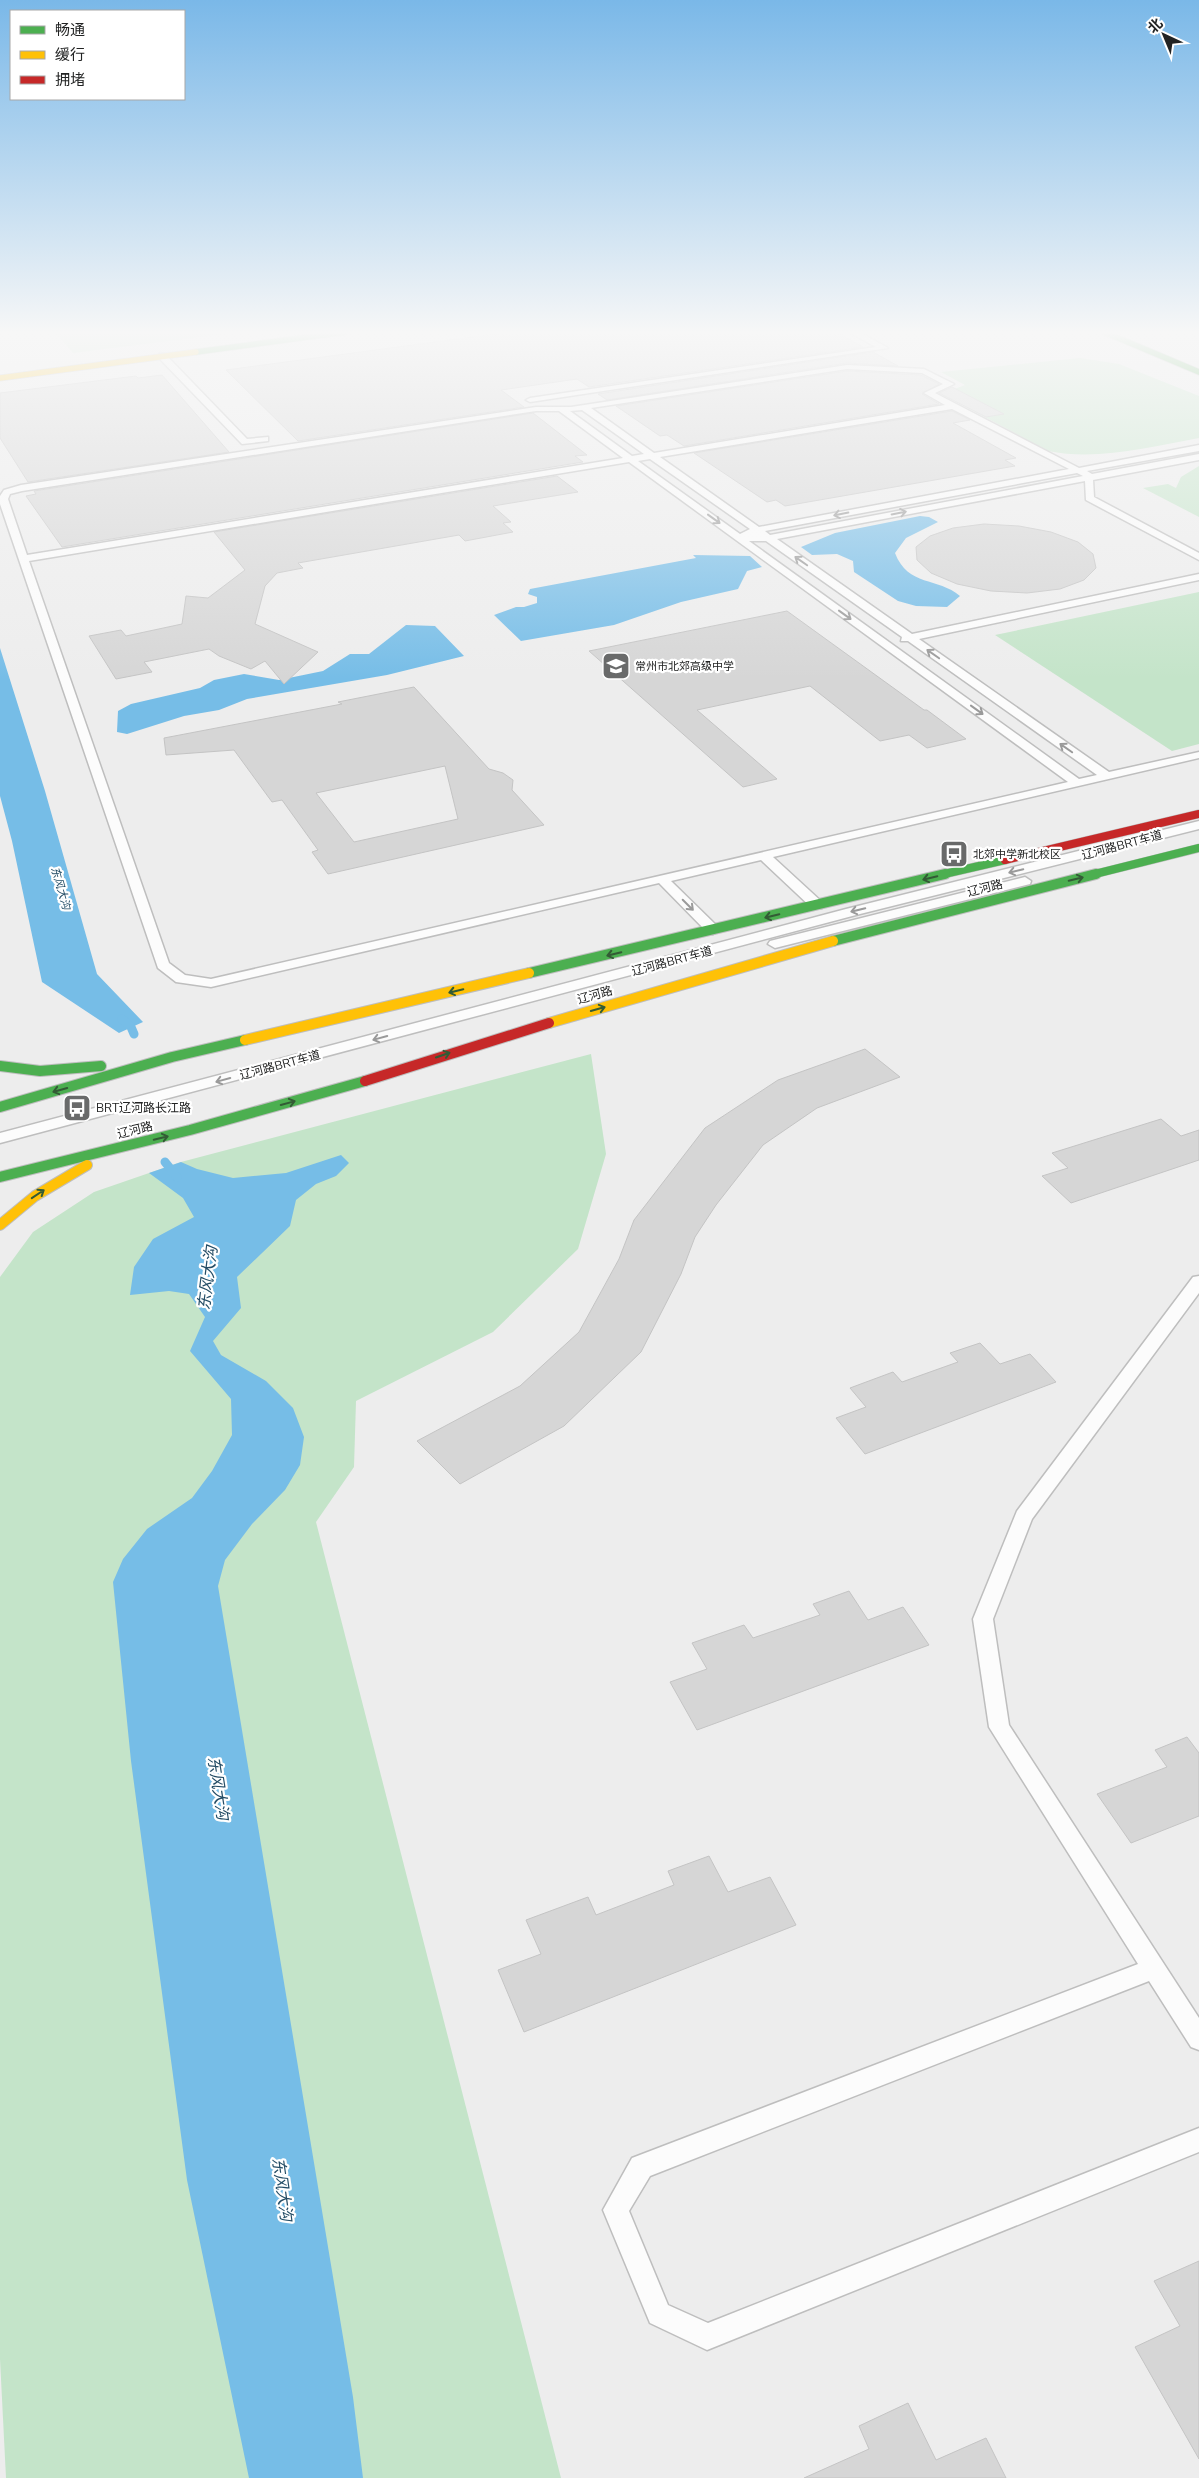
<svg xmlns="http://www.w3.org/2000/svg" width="1199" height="2478" font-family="'Nunito Sans','Noto Sans SC',sans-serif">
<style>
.green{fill:#c4e4c9}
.water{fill:#76bde7}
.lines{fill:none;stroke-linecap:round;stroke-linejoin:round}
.stream{stroke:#76bde7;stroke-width:9}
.building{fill:#d6d6d6;stroke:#c4c4c4;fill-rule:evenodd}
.lane-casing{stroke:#bebebe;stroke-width:3}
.fast-far2-casing{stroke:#bebebe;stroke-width:7}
.fast-far1-casing{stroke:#bebebe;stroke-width:9}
.fast-casing{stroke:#bebebe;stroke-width:12}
.slow-far1-casing{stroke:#bebebe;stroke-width:7}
.slow-casing{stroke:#bebebe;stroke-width:12}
.jam-far1-casing{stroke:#bebebe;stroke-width:9}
.jam-casing{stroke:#bebebe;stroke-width:12}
.lane{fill:#fcfcfc;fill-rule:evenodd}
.fast-far2{stroke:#4caf50;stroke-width:5.5}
.fast-far1{stroke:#4caf50;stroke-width:8}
.fast{stroke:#4caf50;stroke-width:10}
.slow-far1{stroke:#ffc107;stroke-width:5.5}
.slow{stroke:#ffc107;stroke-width:10}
.jam-far1{stroke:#c62828;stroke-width:8}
.jam{stroke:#c62828;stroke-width:10}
.oneway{stroke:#9a9a9a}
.oneway2{stroke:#335b35}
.labels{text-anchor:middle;stroke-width:4.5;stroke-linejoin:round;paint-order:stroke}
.far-poi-label{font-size:11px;fill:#222323;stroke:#fff;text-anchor:start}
.far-water-label{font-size:11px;font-style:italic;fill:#234c65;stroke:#fff}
.street-label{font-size:12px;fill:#222323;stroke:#fff}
.poi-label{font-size:12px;fill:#222323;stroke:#fff;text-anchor:start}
.near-water-label{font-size:16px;font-style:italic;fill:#234c65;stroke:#fff}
</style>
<rect width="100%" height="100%" fill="#ededed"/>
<g class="green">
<path d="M55 332H241L73 353Z"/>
<path d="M1080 358 1119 364 1199 396V438C1149 447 1098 461 1048 451L942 394 965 385 941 372Z"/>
<path d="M1199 466V517L1143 488 1168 484 1176 488 1181 477Z"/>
<path d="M1199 592V744L1172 751 995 635Z"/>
<path d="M591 1054 606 1154 578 1249 493 1332 356 1401 354 1467 316 1522 561 2478H6L0 2359V1277L33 1232 94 1192 181 1162Z"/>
</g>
<g class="water">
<path d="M920 516 929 517 938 522 906 538 895 553C908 587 938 577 960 596L947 607 916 606 898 601 854 572 853 561 837 554 812 555 801 547 835 533Z"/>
<path d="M693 555 750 556 762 567 747 571 738 589 681 602 614 625 521 641 494 615 516 607H524L537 603V597L528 594 530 589 696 558Z"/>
<path d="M406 625 435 626 464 656 387 675 247 699 219 710 184 716 127 734 117 732 118 711 131 704 200 688 214 680 244 674 279 680 323 671 350 654H369Z"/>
<path d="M0 648 45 791 97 974 143 1022 119 1033 42 982 12 841 0 796Z"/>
<path d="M341 1155 349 1163 336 1176 316 1184 296 1200 290 1226 237 1277 241 1308 213 1341 221 1355 266 1381 293 1408 304 1437 300 1465 285 1490 252 1524 225 1560 218 1586 353 2397 363 2478H249L187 2180 131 1761 113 1582 123 1559 147 1529 192 1498 212 1471 232 1435 231 1399 190 1351 205 1317 189 1294 169 1291 130 1295 134 1267 153 1239 194 1217 183 1198 149 1173 181 1162 197 1169 233 1178 286 1173Z"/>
</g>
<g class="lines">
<g class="stream">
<path d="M122 1019 131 1027 134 1034"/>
<path d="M165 1162 177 1177"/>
</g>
</g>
<g class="building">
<path d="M510 332H836L863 347 589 387 577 379 501 390 524 407 298 441 226 370Z"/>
<path d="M873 352 898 366 847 363 607 400 598 394Z"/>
<path d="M847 371 921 375 939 384 922 394 939 404 684 446 667 435 660 436 616 406Z"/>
<path d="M162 375 229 452 28 482 0 438V393L136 376 138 378Z"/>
<path d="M952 387 1004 414 986 417 939 393Z"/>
<path d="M952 411 970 420 953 423 1016 458 1005 460 1015 466 785 506 776 500 767 502 694 453Z"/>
<path d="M533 413 587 455 575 456 583 462 62 547 26 496 36 494 34 491Z"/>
<path d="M557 476 578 492 493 506 511 522 503 523 513 532 465 541 459 535 298 563 303 568 277 573 265 586 255 624 318 652 284 684 265 661 251 669 219 656 209 649 144 662 152 672 116 679 89 636 121 630 126 636 182 624 186 596 208 598 245 570 214 532Z"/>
<path d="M984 524 1019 526 1051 532 1078 542 1093 554 1096 568 1084 580 1060 589 1027 593 991 591 957 584 931 573 917 560 916 547 930 536 953 528Z"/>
<path d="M787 611 924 710H927L966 739 927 748 909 735 880 741 810 686 697 710 777 779 743 787 589 651Z"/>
<path d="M414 687 489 769 503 773 513 780 512 790 544 825 328 874 312 852 318 850 282 800 272 802 234 750 166 755 164 738 342 704 338 702ZM445 766 458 819 354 842 316 793Z"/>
<path d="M865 1049 900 1077 817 1108 763 1145 716 1205 695 1237 681 1274 641 1352 564 1426 460 1484 417 1441 520 1386 579 1332 619 1259 634 1220 705 1128 778 1080Z"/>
<path d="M1161 1119 1181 1136 1199 1130V1160L1071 1203 1042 1176 1068 1168 1052 1153Z"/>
<path d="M980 1343 1000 1364 1030 1354 1056 1382 865 1454 836 1418 866 1407 850 1388 893 1372 902 1382 958 1362 950 1353Z"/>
<path d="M849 1591 868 1620 903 1607 929 1645 697 1730 670 1682 707 1669 692 1643 744 1625 753 1638 820 1615 813 1604Z"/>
<path d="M1187 1737 1199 1753V1816L1131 1843 1097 1794 1167 1767 1155 1750Z"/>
<path d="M709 1856 728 1892 770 1877 796 1925 524 2032 498 1970 541 1954 526 1920 588 1897 596 1915 674 1885 668 1871Z"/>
<path d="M1199 2261V2459L1135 2347 1180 2326 1154 2281Z"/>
<path d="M908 2403 936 2460 986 2438 1006 2478H804L869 2449 859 2426Z"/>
</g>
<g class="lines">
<defs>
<g id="lane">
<path d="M849 332H859L888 348 530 402 526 400 530 398 876 347Z"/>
<path d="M159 354H165L247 439 268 437V441L242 444 159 358Z"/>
<path d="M847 365 924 369 954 384 935 393 1079 468 1199 445V451L1087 471 1092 474 1199 454V460L1093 480 1094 497 1199 553V560L1086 500 1085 481 777 539 912 634 1199 574V580L919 639 1109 772 1199 752V758L773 857 822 902 824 905 822 908H812L761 860 671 881 718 927 720 930 713 934 708 933 659 883 211 987 176 982 158 968 0 504V496L4 490 21 485 536 407H571ZM847 369 922 373 943 384 924 393 945 405 654 453 591 408ZM952 409 1069 469 759 527 660 457ZM582 410 644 454 632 456 570 411ZM536 411H559L623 458 27 555 8 499 10 494 22 491ZM650 459 750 529 740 534 638 461ZM629 462 1068 782 211 979 185 975 169 963 29 561ZM1077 473 1083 476 770 535 765 531ZM749 541H766L902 637 901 641H908L1097 775 1079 779Z"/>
<path d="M1199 821V829L856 915 0 1143V1133L846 909Z"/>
<path d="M1025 877 1031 881 1030 884 775 948 768 944 770 941Z"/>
<path d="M1199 1276V1293L1032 1519 993 1619 1009 1725 1199 2018V2050L1191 2047 1149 1981 650 2176 629 2211 668 2305 708 2323 1199 2128V2152L707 2350 650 2323 603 2210 632 2158 1138 1964 989 1727 973 1619 1017 1511 1193 1277Z"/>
</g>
<g id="fast-far2">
<path d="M1104 332 1199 372"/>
<path d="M196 352 345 332"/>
</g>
<g id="fast-far1">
<path d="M940 875 1005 860"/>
<path d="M1091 875 1199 848"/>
</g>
<g id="fast">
<path d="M833 941 1096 874"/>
<path d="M529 973 945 874"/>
<path d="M0 1066 40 1071 101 1066"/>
<path d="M0 1107 172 1057 245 1040"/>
<path d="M0 1177 190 1130 365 1081"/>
</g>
<path id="slow-far1" d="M0 378 196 352"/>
<g id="slow">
<path d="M549 1023 833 941"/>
<path d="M245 1040 529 973"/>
<path d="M0 1225 35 1196 87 1165"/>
</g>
<path id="jam-far1" d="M1005 860 1199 814"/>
<path id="jam" d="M365 1081 549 1023"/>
</defs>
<use href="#lane" class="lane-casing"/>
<use href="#fast-far2" class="fast-far2-casing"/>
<use href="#fast-far1" class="fast-far1-casing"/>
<use href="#fast" class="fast-casing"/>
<use href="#slow-far1" class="slow-far1-casing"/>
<use href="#slow" class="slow-casing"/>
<use href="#jam-far1" class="jam-far1-casing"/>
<use href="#jam" class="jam-casing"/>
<use href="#lane" class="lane"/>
<use href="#fast-far2" class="fast-far2"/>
<use href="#fast-far1" class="fast-far1"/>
<use href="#fast" class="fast"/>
<use href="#slow-far1" class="slow-far1"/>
<use href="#slow" class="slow"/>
<use href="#jam-far1" class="jam-far1"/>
<use href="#jam" class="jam"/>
</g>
<defs><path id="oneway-shaft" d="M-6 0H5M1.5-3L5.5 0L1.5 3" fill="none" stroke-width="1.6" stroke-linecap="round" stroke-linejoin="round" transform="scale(1.25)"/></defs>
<g class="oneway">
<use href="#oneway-shaft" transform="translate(899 513) rotate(-11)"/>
<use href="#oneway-shaft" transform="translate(841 514) rotate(169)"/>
<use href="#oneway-shaft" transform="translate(714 519) rotate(36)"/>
<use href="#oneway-shaft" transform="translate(801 561) rotate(-145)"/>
<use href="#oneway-shaft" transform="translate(845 615) rotate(36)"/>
<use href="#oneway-shaft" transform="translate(933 654) rotate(-145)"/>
<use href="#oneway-shaft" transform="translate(977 710) rotate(36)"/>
<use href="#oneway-shaft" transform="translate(1066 748) rotate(-145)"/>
<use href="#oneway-shaft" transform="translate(1016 871) rotate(166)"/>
<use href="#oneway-shaft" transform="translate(688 905) rotate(45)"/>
<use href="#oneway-shaft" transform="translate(858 910) rotate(166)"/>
<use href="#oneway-shaft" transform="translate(380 1038) rotate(165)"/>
<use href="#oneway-shaft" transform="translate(223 1080) rotate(165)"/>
</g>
<g class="oneway2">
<use href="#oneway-shaft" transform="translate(930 878) rotate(167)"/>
<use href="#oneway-shaft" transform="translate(1076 879) rotate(-14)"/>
<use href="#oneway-shaft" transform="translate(772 916) rotate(167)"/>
<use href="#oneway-shaft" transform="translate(614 954) rotate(167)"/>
<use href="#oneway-shaft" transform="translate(456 991) rotate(167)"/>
<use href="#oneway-shaft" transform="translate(598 1009) rotate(-16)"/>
<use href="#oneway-shaft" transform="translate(443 1055) rotate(-19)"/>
<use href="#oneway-shaft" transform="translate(60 1090) rotate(164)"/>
<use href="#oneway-shaft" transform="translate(288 1103) rotate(-15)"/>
<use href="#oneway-shaft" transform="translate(161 1138) rotate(-14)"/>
<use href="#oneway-shaft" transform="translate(38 1194) rotate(-34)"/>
</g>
<linearGradient id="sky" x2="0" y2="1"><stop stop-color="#7ab8e8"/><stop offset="0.49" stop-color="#f7f7f7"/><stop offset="1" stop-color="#f7f7f7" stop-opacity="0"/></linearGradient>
<rect width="1199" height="679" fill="url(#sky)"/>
<defs>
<symbol id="school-square" viewBox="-11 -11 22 22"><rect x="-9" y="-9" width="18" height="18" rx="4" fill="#696a6a" stroke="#fff"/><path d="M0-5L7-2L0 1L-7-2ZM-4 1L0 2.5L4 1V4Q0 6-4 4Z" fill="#fff"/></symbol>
<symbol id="bus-square" viewBox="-11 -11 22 22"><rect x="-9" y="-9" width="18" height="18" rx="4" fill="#696a6a" stroke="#fff"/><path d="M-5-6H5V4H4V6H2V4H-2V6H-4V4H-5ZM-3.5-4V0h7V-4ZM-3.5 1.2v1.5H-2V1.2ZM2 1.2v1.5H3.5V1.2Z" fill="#fff"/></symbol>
</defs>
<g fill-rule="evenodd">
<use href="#school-square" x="600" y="650" width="32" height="32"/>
<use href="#bus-square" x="938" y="838" width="32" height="32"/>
<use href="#bus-square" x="61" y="1092" width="32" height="32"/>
</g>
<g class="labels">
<g class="far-poi-label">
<text x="635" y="670">常州市北郊高级中学</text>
<text x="973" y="858">北郊中学新北校区</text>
</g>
<g class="far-water-label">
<text transform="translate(61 888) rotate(74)" y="4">东风大沟</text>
</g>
<g class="street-label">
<text transform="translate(1122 845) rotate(-15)" y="4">辽河路BRT车道</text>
<text transform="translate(985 888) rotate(-14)" y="4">辽河路</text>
<text transform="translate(672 961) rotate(-15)" y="4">辽河路BRT车道</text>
<text transform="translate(595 995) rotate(-16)" y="4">辽河路</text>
<text transform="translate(280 1065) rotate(-15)" y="4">辽河路BRT车道</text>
<text transform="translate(135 1130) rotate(-14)" y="4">辽河路</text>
</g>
<g class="poi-label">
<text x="96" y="1112">BRT辽河路长江路</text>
</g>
<g class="near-water-label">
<text transform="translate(207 1278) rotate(-83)" y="6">东风大沟</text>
<text transform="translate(219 1788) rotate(81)" y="6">东风大沟</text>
<text transform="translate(283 2189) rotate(82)" y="6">东风大沟</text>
</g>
</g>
<rect x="10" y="10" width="175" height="90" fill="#ffffff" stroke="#a7a7a7"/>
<rect x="20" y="26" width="25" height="8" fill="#4caf50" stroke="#a7a7a7"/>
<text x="55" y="35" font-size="15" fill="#222323">畅通</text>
<rect x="20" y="51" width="25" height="8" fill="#ffc107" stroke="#a7a7a7"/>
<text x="55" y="60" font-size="15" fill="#222323">缓行</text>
<rect x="20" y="76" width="25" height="8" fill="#c62828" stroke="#a7a7a7"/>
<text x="55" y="85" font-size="15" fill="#222323">拥堵</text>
<g transform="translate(1164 35) rotate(316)" stroke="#ffffff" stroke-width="4" paint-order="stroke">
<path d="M0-4L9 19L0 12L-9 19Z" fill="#222323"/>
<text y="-8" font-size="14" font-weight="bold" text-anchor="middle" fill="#222323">北</text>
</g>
</svg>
